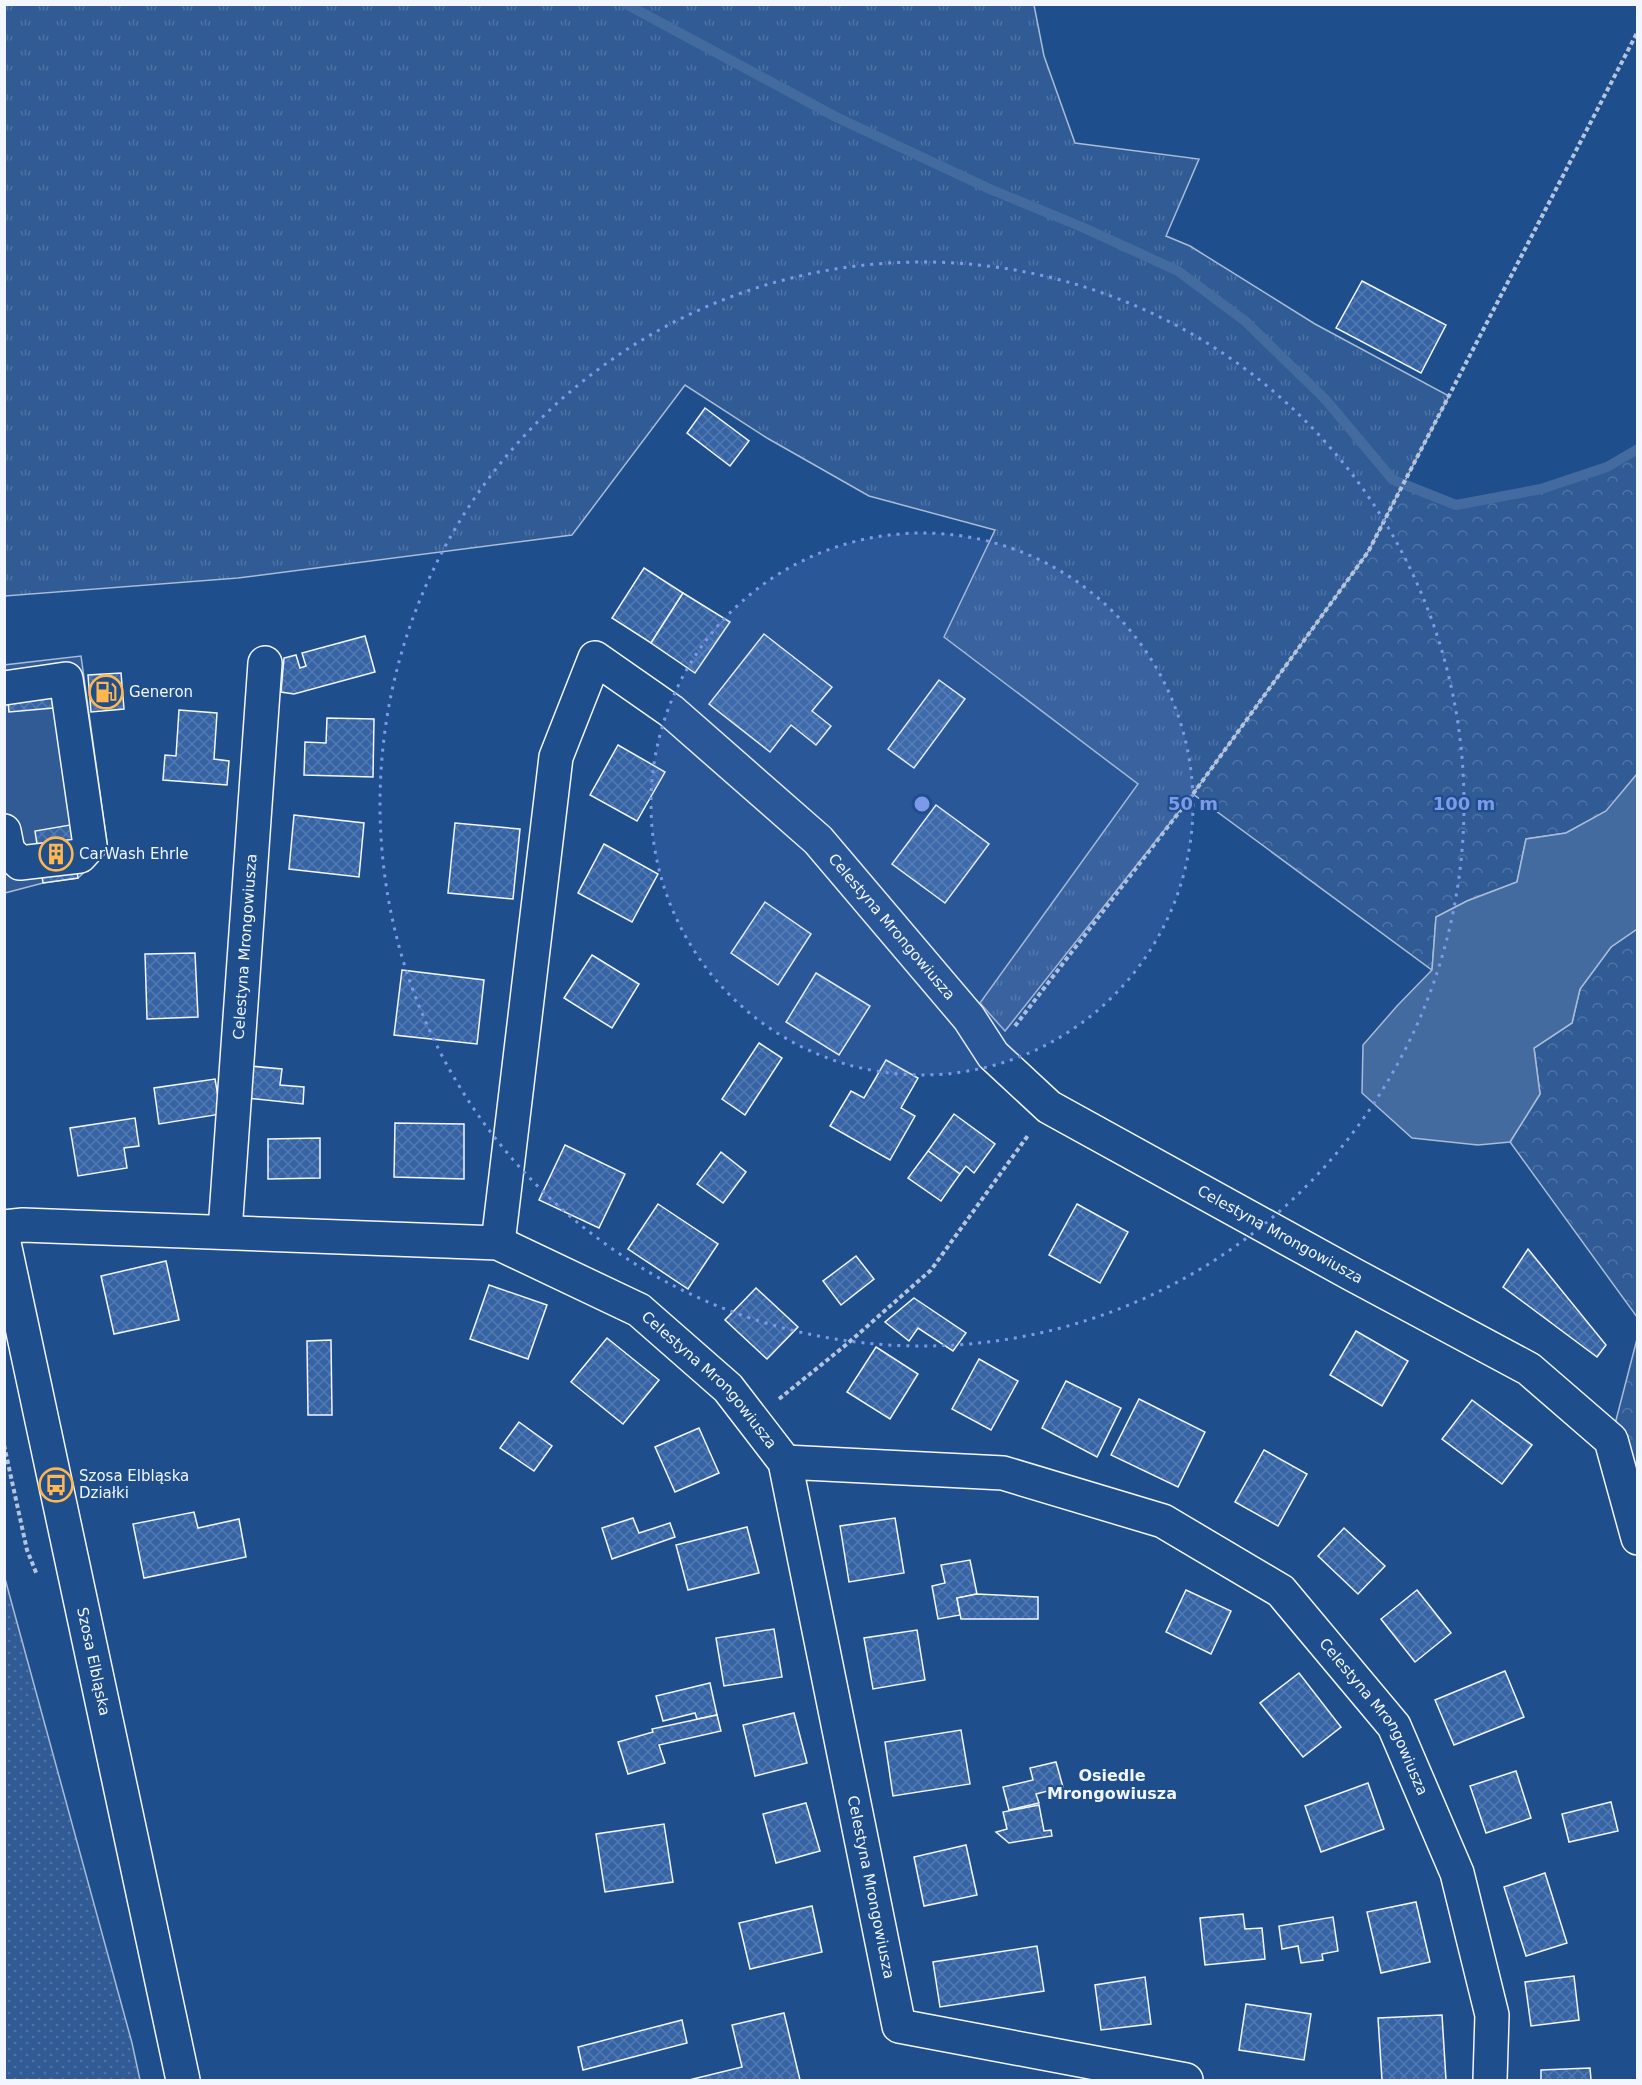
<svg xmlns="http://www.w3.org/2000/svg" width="1642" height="2085" font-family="'DejaVu Sans',sans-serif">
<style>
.grass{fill:url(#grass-tufts);stroke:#a8bbd7;stroke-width:1.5}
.forest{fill:url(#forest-crowns);stroke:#a8bbd7;stroke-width:1.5}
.garden{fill:url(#garden-dots);stroke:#a8bbd7;stroke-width:1.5}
.pitch{fill:#305b95;stroke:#a8bbd7;stroke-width:1.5}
.water{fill:#446ba0;stroke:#a8bbd7;stroke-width:1.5}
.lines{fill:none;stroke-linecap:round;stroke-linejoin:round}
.stream{stroke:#446ba0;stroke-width:10}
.building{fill:url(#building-cross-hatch);stroke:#f2f6ff;stroke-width:1.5}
.minor-casing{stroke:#f2f6ff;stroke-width:36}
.major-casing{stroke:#f2f6ff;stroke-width:36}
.path{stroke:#b3c4dc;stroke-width:4;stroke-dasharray:4.5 3;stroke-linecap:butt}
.minor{stroke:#1f4e8c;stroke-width:33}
.major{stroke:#1f4e8c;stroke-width:33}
.ring{fill:none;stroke:#7d9aea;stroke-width:3;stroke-dasharray:3 6}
.labels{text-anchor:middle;stroke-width:4.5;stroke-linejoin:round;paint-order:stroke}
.poi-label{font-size:15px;fill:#f2f6ff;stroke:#1f4e8c;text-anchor:start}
.street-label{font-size:15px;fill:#f2f6ff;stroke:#1f4e8c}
.neighbourhood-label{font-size:16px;font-weight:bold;fill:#f2f6ff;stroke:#1f4e8c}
.centre{fill:#7d9aea;stroke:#1f4e8c;stroke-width:3}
.ring-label{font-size:18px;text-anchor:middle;font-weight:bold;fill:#7d9aea;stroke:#1f4e8c;stroke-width:4.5;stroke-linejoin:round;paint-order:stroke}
</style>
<defs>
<pattern id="grass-tufts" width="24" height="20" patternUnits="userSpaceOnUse" patternTransform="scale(1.5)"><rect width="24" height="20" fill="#305b95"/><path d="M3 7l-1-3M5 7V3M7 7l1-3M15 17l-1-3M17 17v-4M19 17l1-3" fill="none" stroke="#4e73a5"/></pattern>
<pattern id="forest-crowns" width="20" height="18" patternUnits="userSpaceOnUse" patternTransform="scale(1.5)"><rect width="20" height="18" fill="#305b95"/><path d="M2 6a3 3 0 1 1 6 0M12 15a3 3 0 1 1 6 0" fill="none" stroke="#4e73a5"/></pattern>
<pattern id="garden-dots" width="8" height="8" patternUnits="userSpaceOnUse" patternTransform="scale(1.5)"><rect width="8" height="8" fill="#305b95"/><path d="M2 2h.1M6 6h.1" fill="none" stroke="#4e73a5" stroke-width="1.8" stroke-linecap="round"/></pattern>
<pattern id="building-cross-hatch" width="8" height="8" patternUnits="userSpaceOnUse" patternTransform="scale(1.5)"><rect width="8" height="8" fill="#3563a3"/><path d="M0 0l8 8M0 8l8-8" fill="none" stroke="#537ab1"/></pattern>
</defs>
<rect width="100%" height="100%" fill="#1f4e8c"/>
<path class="grass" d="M5 5H1034L1044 56 1075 143 1199 159 1166 236 1190 246 1315 324 1449 396 1368 552 1193 794 1005 1031 980 1003 1138 784 944 637 995 530 869 496 767 438 685 385 572 535 238 578 5 596Z"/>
<g class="forest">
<path d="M1637 449V774L1607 811 1566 833 1526 839 1517 882 1467 901 1436 917 1432 970 1193 794 1368 552 1403 484 1456 505 1541 489 1607 467Z"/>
<path d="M1637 929V1317L1510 1142 1540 1094 1534 1048 1572 1023 1580 989 1611 947Z"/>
<path d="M1637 1339V1471L1615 1424Z"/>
</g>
<path class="garden" d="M4 1575 132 2043 140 2080H5Z"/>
<path class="pitch" d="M81 656 108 850 78 878 43 883 5 893 4 665Z"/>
<path class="water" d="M1637 774V929L1611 947 1580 989 1572 1023 1534 1048 1540 1094 1510 1142 1478 1145 1412 1138 1362 1093 1363 1045 1397 1006 1432 970 1436 917 1467 901 1517 882 1526 839 1566 833 1606 811Z"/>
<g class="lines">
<path class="stream" d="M626 4 836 117 992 190 1082 227 1178 271 1245 321 1325 399 1393 480 1456 505 1541 489 1607 467 1638 449"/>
</g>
<g class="building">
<path d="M1362 281 1446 325 1421 373 1336 328Z"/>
<path d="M705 408 749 441 730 466 687 433Z"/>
<path d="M644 568 683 593 651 643 612 618Z"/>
<path d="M683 593 730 622 695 673 651 643Z"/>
<path d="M764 634 832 687 812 711 831 726 816 745 791 725 770 752 709 704Z"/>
<path d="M365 636 375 672 294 694 281 692 284 658 296 655 300 668 306 666 302 653Z"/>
<path d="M121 673 124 709 91 712 88 675Z"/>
<path d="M50 675 53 708 9 712 6 679Z"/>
<path d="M939 680 965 699 914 768 888 749Z"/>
<path d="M179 710 217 713 214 759 229 761 227 785 163 780 165 755 176 756Z"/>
<path d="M327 718 374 719 373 777 304 775 305 742 326 743Z"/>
<path d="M618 745 665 772 637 821 590 795Z"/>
<path d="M936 805 989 844 945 903 892 864Z"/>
<path d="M294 815 364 823 359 877 289 869Z"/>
<path d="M455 823 520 829 513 899 448 893Z"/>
<path d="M70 825 78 878 43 883 35 831Z"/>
<path d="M604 844 658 874 632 922 578 893Z"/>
<path d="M765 902 811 934 778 985 731 953Z"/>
<path d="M195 953 198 1017 147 1019 145 954Z"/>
<path d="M592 955 639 984 612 1028 564 998Z"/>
<path d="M402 970 484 980 477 1044 394 1035Z"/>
<path d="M816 973 870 1006 839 1055 786 1022Z"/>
<path d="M759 1043 782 1058 745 1115 722 1099Z"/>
<path d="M886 1060 918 1078 901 1108 915 1116 890 1160 830 1126 851 1091 864 1098Z"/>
<path d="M250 1066 282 1069 280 1085 304 1087 303 1104 247 1098Z"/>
<path d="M215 1079 221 1114 159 1124 154 1088Z"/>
<path d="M954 1114 995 1144 974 1173 966 1166 960 1174 928 1151Z"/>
<path d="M135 1118 139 1146 124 1148 127 1168 78 1176 70 1128Z"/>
<path d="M395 1123 464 1124V1179L394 1177Z"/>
<path d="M320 1138V1178L268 1179V1139Z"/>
<path d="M565 1145 625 1174 599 1228 539 1200Z"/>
<path d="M928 1151 960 1174 941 1201 908 1178Z"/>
<path d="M721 1152 746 1172 723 1203 697 1184Z"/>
<path d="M658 1204 718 1244 688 1289 628 1249Z"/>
<path d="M1077 1204 1128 1232 1100 1283 1049 1255Z"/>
<path d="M1528 1249 1606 1345 1597 1357 1503 1287Z"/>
<path d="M856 1256 874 1279 841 1305 823 1281Z"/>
<path d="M166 1261 179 1320 114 1334 101 1276Z"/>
<path d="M489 1285 547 1305 528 1359 470 1339Z"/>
<path d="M756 1288 798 1327 767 1359 725 1320Z"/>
<path d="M914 1298 966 1333 953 1351 918 1328 909 1341 885 1322Z"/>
<path d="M1356 1331 1408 1361 1382 1406 1330 1375Z"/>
<path d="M607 1338 659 1380 623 1424 571 1382Z"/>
<path d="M331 1340 332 1415H308L307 1341Z"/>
<path d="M876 1347 918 1374 890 1419 847 1392Z"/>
<path d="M979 1359 1018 1381 991 1430 952 1409Z"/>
<path d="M1066 1381 1121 1408 1097 1457 1042 1428Z"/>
<path d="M1139 1399 1205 1432 1178 1487 1111 1455Z"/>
<path d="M1472 1400 1532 1445 1502 1484 1442 1439Z"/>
<path d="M519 1422 552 1446 534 1471 500 1448Z"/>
<path d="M699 1428 719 1473 675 1492 655 1447Z"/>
<path d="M1264 1450 1307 1474 1278 1526 1235 1502Z"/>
<path d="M194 1512 198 1528 239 1519 246 1557 144 1578 133 1524Z"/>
<path d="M633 1518 639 1533 670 1523 675 1537 612 1559 602 1528Z"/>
<path d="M895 1518 904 1573 849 1582 840 1526Z"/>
<path d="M747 1527 759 1573 688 1590 676 1545Z"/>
<path d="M1344 1528 1385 1566 1358 1594 1318 1556Z"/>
<path d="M970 1560 977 1594 957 1598 960 1615 938 1619 932 1586 945 1583 941 1565Z"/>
<path d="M1186 1590 1231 1611 1211 1654 1166 1632Z"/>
<path d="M1417 1590 1451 1633 1415 1662 1381 1619Z"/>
<path d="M977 1594 1038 1597V1619H961L957 1598Z"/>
<path d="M774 1629 782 1677 724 1686 716 1638Z"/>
<path d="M917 1630 925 1680 873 1689 864 1638Z"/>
<path d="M1505 1671 1524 1717 1454 1745 1435 1700Z"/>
<path d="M1299 1673 1341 1727 1303 1757 1260 1703Z"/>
<path d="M710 1683 717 1715 697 1719 695 1713 663 1721 656 1696Z"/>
<path d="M794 1713 807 1763 755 1776 743 1725Z"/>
<path d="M717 1715 721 1731 659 1745 665 1763 628 1774 618 1742 653 1732 652 1729Z"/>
<path d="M961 1730 970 1784 893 1796 885 1742Z"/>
<path d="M1056 1762 1063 1787 1036 1794 1039 1803 1009 1810 1003 1787 1033 1780 1030 1768Z"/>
<path d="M1516 1771 1531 1818 1486 1833 1470 1786Z"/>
<path d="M1368 1783 1384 1829 1321 1852 1305 1806Z"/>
<path d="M1611 1802 1618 1831 1569 1842 1562 1814Z"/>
<path d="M806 1803 820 1851 776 1863 763 1814Z"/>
<path d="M1039 1805 1044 1831 1051 1830 1052 1836 1009 1843 996 1832 1007 1829 1003 1812Z"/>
<path d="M664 1824 673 1882 605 1892 596 1834Z"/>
<path d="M966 1845 977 1895 924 1906 914 1857Z"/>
<path d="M1545 1873 1567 1943 1526 1956 1504 1887Z"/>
<path d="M1416 1902 1430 1962 1381 1973 1367 1912Z"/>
<path d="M812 1906 822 1952 750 1969 739 1923Z"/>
<path d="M1243 1914 1245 1929 1262 1928 1265 1959 1205 1965 1200 1918Z"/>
<path d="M1333 1917 1338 1951 1322 1954 1323 1960 1301 1963 1298 1946 1282 1949 1279 1926Z"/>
<path d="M1037 1946 1044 1991 940 2007 933 1962Z"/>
<path d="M1574 1976 1579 2020 1531 2026 1525 1982Z"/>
<path d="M1145 1977 1151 2024 1101 2030 1095 1985Z"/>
<path d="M1246 2004 1311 2014 1304 2060 1239 2050Z"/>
<path d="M784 2013 800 2080H689L742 2067 732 2025Z"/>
<path d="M1442 2015 1446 2080H1382L1378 2018Z"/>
<path d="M682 2020 687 2043 583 2070 578 2047Z"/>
<path d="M1590 2068 1591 2080H1541V2070Z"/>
</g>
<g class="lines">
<defs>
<g id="minor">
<path d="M4 688 66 679 90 845 80 856 20 863 8 851 4 831"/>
<path id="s1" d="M4 1227 23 1225 498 1243 639 1310 728 1388 785 1462 899 2026 1186 2080"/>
<path id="s2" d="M225 1231 265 663"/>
<path id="s3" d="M498 1243 556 757 595 658 671 711 818 840 969 1018 993 1055 1049 1107 1350 1273 1529 1369 1611 1440 1638 1538"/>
<path id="s4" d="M785 1462 1003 1473 1163 1521 1281 1591 1394 1726 1457 1873 1492 2015 1490 2080"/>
</g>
<g id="major">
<path id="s5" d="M4 1243 183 2080"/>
</g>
</defs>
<use href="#minor" class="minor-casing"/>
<use href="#major" class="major-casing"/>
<g class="path">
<path d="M1015 1026 1193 794 1368 552 1638 31"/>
<path d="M779 1399 847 1344 931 1270 1029 1134"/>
<path d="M4 1445 27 1550 37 1575"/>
</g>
<use href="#minor" class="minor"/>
<use href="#major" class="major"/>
</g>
<circle cx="922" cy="804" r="271" fill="#7d9aea" fill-opacity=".12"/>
<g class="ring">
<circle cx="922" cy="804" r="271"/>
<circle cx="922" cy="804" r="542"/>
</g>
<defs>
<symbol id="fuel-ring" viewBox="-11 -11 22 22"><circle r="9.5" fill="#1f4e8c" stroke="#ffb74d" stroke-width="1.5"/><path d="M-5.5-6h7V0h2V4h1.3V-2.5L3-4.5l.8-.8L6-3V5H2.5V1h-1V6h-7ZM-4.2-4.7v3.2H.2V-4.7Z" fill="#ffb74d"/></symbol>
<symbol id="building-ring" viewBox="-11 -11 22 22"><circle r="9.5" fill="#1f4e8c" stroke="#ffb74d" stroke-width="1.5"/><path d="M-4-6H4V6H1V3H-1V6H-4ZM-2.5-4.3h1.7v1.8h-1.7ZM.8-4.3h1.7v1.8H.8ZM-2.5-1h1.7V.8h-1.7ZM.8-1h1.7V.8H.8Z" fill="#ffb74d"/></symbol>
<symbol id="bus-ring" viewBox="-11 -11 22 22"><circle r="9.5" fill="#1f4e8c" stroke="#ffb74d" stroke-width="1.5"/><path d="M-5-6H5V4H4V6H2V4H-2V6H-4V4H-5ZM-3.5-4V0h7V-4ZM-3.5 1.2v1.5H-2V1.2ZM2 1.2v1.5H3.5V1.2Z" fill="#ffb74d"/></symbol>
</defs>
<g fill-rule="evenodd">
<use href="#fuel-ring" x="87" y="673" width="38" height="38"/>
<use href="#building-ring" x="37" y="835" width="38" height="38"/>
<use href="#bus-ring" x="37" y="1466" width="38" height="38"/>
</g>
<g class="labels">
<g class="poi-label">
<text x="129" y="697">Generon</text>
<text x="79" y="859">CarWash Ehrle</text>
<text x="79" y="1481">Szosa Elbląska<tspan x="79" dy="17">Działki</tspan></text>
</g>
<g class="street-label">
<text dy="5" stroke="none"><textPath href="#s3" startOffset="998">Celestyna Mrongowiusza</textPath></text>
<text dy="5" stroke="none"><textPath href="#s2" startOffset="285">Celestyna Mrongowiusza</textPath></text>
<text dy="5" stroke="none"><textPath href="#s3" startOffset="1502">Celestyna Mrongowiusza</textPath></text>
<text dy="5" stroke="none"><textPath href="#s1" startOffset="750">Celestyna Mrongowiusza</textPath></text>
<text dy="5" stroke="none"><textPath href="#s5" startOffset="428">Szosa Elbląska</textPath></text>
<text dy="5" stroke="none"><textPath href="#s4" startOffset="680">Celestyna Mrongowiusza</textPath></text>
<text dy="5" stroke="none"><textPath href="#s1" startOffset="1296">Celestyna Mrongowiusza</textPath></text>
</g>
<g class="neighbourhood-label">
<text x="1112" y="1781">Osiedle<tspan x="1112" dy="18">Mrongowiusza</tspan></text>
</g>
</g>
<circle cx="922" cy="804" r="9" class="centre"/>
<g class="ring-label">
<text x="1193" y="810">50 m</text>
<text x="1464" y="810">100 m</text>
</g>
<rect width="1642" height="2085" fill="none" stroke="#f2f6ff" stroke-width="12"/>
</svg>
